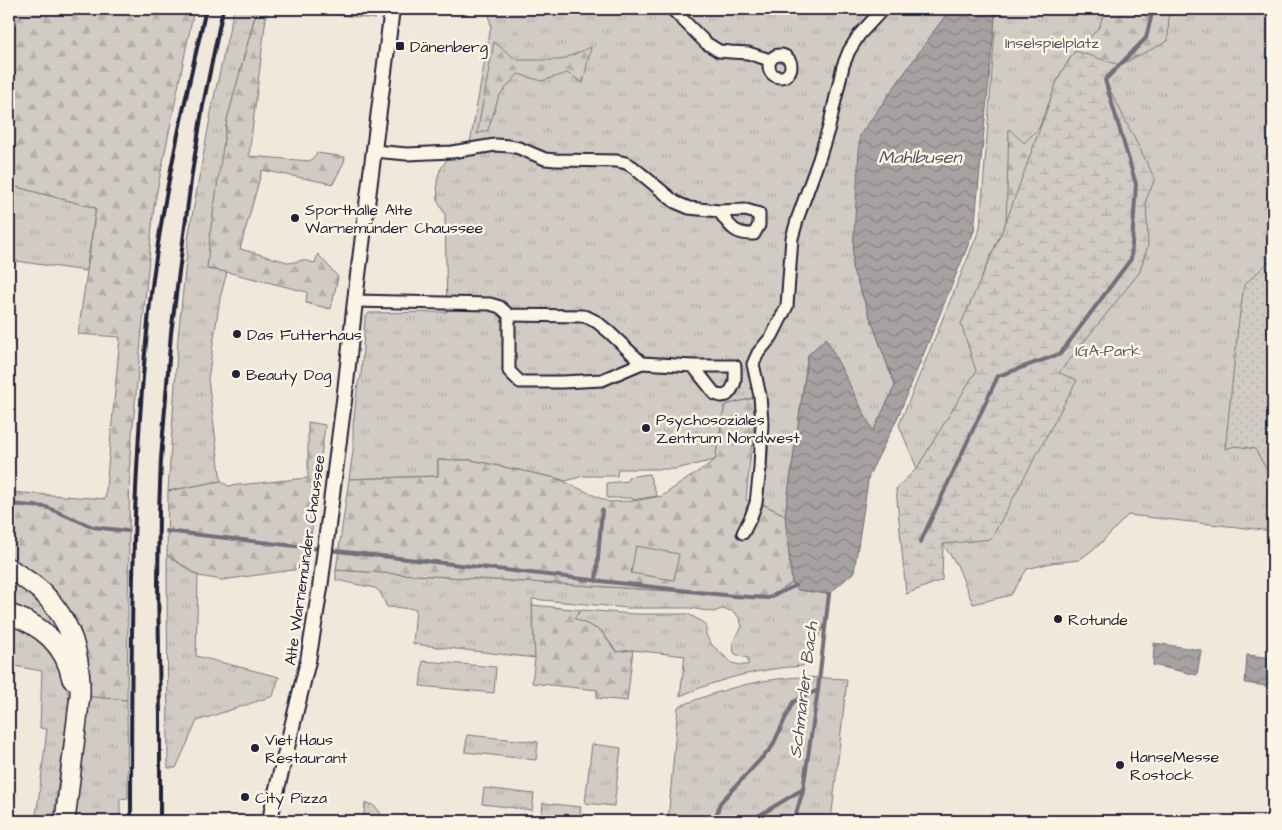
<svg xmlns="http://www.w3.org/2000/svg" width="1282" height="830" font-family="'Architects Daughter',sans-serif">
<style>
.grass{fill:url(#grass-tufts);stroke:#7a767f}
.forest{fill:url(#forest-firs);stroke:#7a767f}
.wetland{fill:url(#wetland-marsh);stroke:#7a767f}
.garden{fill:url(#garden-dots);stroke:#7a767f}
.pitch{fill:#d1cbc3;stroke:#7a767f}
.water{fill:url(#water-waves);stroke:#716f79}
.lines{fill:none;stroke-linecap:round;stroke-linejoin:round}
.stream{stroke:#716f79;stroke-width:4}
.minor-casing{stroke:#22223b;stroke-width:15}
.tertiary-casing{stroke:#22223b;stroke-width:18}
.trunk-casing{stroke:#22223b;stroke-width:22}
.minor{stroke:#fcf5e5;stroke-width:11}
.tertiary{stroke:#fcf5e5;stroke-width:14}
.trunk{stroke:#fcf5e5;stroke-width:19}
.rail{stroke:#22223b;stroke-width:4}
.poi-dot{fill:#22223b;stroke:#fcf5e5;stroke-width:2}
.labels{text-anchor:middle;stroke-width:5;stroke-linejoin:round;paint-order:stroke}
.park-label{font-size:16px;fill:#575564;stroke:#fcf5e5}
.poi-label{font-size:16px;fill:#22223b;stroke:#fcf5e5;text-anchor:start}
.street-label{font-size:16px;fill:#22223b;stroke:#fcf5e5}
.water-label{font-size:18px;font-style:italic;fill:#575564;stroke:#fcf5e5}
</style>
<defs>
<pattern id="grass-tufts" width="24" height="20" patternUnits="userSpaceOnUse" patternTransform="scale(1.25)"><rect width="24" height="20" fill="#d1cbc3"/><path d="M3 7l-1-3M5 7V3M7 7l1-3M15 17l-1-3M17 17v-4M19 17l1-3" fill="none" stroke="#b3aea8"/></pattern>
<pattern id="forest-firs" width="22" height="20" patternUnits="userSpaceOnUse" patternTransform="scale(1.25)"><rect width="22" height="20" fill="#d1cbc3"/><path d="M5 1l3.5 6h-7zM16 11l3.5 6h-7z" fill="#b3aea8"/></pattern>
<pattern id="wetland-marsh" width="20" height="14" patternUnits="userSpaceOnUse" patternTransform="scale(1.25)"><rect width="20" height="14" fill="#d1cbc3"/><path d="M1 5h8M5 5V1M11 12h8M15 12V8" fill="none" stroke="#b3aea8"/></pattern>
<pattern id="garden-dots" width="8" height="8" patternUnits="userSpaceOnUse" patternTransform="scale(1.25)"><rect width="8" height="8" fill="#d1cbc3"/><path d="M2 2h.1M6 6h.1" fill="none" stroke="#b3aea8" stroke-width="1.8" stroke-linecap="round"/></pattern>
<pattern id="water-waves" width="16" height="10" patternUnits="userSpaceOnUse" patternTransform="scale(1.25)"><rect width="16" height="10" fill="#a6a2a2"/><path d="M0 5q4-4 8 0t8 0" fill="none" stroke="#878485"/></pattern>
</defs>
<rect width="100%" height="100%" fill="#efe8db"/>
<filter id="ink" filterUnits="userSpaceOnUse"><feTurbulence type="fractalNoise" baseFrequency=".02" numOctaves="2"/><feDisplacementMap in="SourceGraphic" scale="10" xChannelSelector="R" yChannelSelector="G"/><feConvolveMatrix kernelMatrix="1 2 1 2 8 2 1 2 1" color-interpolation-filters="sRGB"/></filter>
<g filter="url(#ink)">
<g class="grass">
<path d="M234 9H257L227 120 207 269 227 272 220 298 208 379 221 481 168 491 178 338 189 233 213 102Z"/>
<path d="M288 9H376L375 19Z"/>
<path d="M488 9H950L863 132 852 267 895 386 873 432 826 339 808 355 785 515 762 504C767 468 773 430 764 395L725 405 715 460 675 469H618L617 476H583L566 481 556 478 471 460H438V476L349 479 353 451V425L358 383 361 377 365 318 369 313 447 312 445 214 438 202 437 181 440 170 452 152 469 149 491 26Z"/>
<path d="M996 9H1273V531L1128 515 1099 545 1079 560 1051 563 1027 569 1011 595 973 604 957 565 943 544 948 543 899 425 980 228 995 31 993 30Z"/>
<path d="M9 185 96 208 86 271 9 260Z"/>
<path d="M167 555 198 576 196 656 279 677 273 696 197 721 176 768H168Z"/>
<path d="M336 570 767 597 792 583 798 590 829 594 825 624 803 666C758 669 722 678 680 696L685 656 633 650 617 652 601 631 574 618 582 610 634 614H688L699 620 706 625V635L712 645 732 663 740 665H748V658L739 656 734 653 733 642 742 627 740 619 734 612 728 610 721 609 714 612 690 608H628L532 599 535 658 413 644 416 609 387 607 380 592 375 588 336 580Z"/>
<path d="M9 575 29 589 57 621 70 653 9 606Z"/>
<path d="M9 621 46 642 66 675 69 703 53 821H35L39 796 47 729 40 728 42 671 9 665Z"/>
<path d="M423 661 496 667 494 693 420 686Z"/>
<path d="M802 677 847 679 831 821H668L678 707C719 690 757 679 802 677Z"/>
<path d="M84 696 127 700 128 798 120 799V821H70Z"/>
<path d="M467 735 538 742 536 760 465 752Z"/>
<path d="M592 744 621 748 614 806 585 803Z"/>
<path d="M484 788 534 794 532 810 482 804Z"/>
<path d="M365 803C375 804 382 811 382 821H363Z"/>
<path d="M543 803 581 807 579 821H541Z"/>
</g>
<g class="forest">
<path d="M9 9H194L154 206 130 456 127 700 84 696 83 658 9 562V492L105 499 120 337 78 334 96 208 9 185Z"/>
<path d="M257 9H267L249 156 310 161 317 153 345 157 344 162 333 184 262 170 240 249 291 263 302 260 315 263 318 254 338 277 331 309 306 303 307 292 227 272 207 269 210 234 227 120Z"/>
<path d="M1108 9H1169L1168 41 1120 65 1105 80 1136 184 981 278 1006 222 1009 129 1024 143 1039 128 1061 73 1075 51 1086 42 1100 26 1103 15Z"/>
<path d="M494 42 517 60H561L591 47 583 83 567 73 542 81 518 74 499 96 488 130 477 134Z"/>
<path d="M754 398V422L746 500 762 504 785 515 792 583 768 597 336 570 349 479 438 476V460H471L556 478 609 502 633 501 662 496 715 460 725 405Z"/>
<path d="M308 422 325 425 307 568 222 580 199 576 167 555 168 491 221 481 228 486 308 478Z"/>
<path d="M532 605 582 610 574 618 601 631 616 652 633 650 627 701 597 698V690L532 683 535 658Z"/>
</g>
<path class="wetland" d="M1075 51 1120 65 1105 80 1155 179 1146 200 1148 246 1139 273 1059 373 1077 380 991 539 943 544 942 580 906 594 896 489 917 468 976 371 961 324 1006 222 1056 84 1061 73Z"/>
<path class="garden" d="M1273 258V481L1255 449 1235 446 1225 449 1239 320 1244 285Z"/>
<g class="pitch">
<path d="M649 474 657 496 633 500 632 498H607V483L628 481V477Z"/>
<path d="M636 546 679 554 674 580 631 573Z"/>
</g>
<g class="water">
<path d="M950 9H996L974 231 897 419 869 475 854 572 829 594 798 590 792 583 785 515 808 355 826 338 873 431 895 386 852 267 860 135Z"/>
<path d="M1154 643 1201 650 1197 675 1153 665Z"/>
<path d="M1247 655 1273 658V687L1245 683Z"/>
</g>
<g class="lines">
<g class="stream">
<path d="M995 15 1002 9"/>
<path d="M9 504 46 507 93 527 127 531"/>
<path d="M166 531 321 549"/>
<path d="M920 543 998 376 1060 354 1131 259 1136 184 1105 80 1146 38 1153 9"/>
<path d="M328 550 733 596 768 598 795 586"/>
<path d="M596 581 602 510"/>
<path d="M715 821 720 803 772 747 793 702 818 690"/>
<path d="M750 821 803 789 818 690 829 594"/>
<path d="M794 821 803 790"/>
</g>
<defs>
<g id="minor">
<path d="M672 9 706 43 719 51 731 52 748 53 770 60"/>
<circle cx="780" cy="66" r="11"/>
<path d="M374 151 407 154 452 152 495 145 510 146 519 148 545 159 556 160 617 161 626 163 633 167 675 202 689 208 719 211 746 210 759 214V225L754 234C734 235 730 226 719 211"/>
<path d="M355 301 490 304 500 307 509 315 582 316 587 317 597 322 609 332 642 363 693 366H735C735 380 737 384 727 395L721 396 715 394 693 366"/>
<path d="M509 315V371L520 382H562L602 380 642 363"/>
<path d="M743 533 751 517 756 503 760 468 762 422 760 396 753 364 758 353 772 336 787 306 792 238 798 217 819 159 829 127 843 66 849 51 859 35 883 9"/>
</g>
<path id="tertiary" d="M270 821 273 805 308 661 320 588 344 401 357 283 392 9"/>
<g id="trunk">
<path d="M9 568C20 576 33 583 43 593 72 622 81 655 80 695L65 821"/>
<path d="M9 614C41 625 65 644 72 679"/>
</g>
</defs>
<use href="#minor" class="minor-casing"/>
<use href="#tertiary" class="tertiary-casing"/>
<use href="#trunk" class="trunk-casing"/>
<use href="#minor" class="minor"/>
<use href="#tertiary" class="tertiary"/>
<use href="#trunk" class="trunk"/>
<g class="rail">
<path d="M131 821C131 658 131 495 147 332 157 223 181 116 206 9"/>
<path d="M160 821V718L158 583 159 512 161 459 171 333 192 173 203 105 223 9"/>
</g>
</g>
</g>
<g class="poi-dot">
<rect x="395" y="41" width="10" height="10" rx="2.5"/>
<circle cx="295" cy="218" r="5"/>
<circle cx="237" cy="334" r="5"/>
<circle cx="236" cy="374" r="5"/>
<circle cx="646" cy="428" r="5"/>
<circle cx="1058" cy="619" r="5"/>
<circle cx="255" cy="748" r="5"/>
<circle cx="1120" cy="765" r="5"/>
<circle cx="245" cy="797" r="5"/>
</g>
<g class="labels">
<g class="park-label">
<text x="1052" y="48">Inselspielplatz</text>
<text x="1108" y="356">IGA-Park</text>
</g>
<g class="poi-label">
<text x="410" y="52">Dänenberg</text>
<text x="305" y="215">Sporthalle Alte<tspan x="305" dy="18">Warnemünder Chaussee</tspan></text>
<text x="247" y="340">Das Futterhaus</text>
<text x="246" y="380">Beauty Dog</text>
<text x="656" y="425">Psychosoziales<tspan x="656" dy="18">Zentrum Nordwest</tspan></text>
<text x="1068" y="625">Rotunde</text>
<text x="265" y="745">Viet Haus<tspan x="265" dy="18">Restaurant</tspan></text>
<text x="1130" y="762">HanseMesse<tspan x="1130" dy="18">Rostock</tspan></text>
<text x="255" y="803">City Pizza</text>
</g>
<g class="street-label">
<text transform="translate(304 560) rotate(-82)" y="6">Alte Warnemünder Chaussee</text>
</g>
<g class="water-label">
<text x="920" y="163">Mahlbusen</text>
<text transform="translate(803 690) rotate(-83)" y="6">Schmarler Bach</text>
</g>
</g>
<rect width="1282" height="830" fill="none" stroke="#fcf5e5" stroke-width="30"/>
<rect x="15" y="15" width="1252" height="800" fill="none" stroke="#22223b" stroke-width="2" filter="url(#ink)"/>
</svg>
